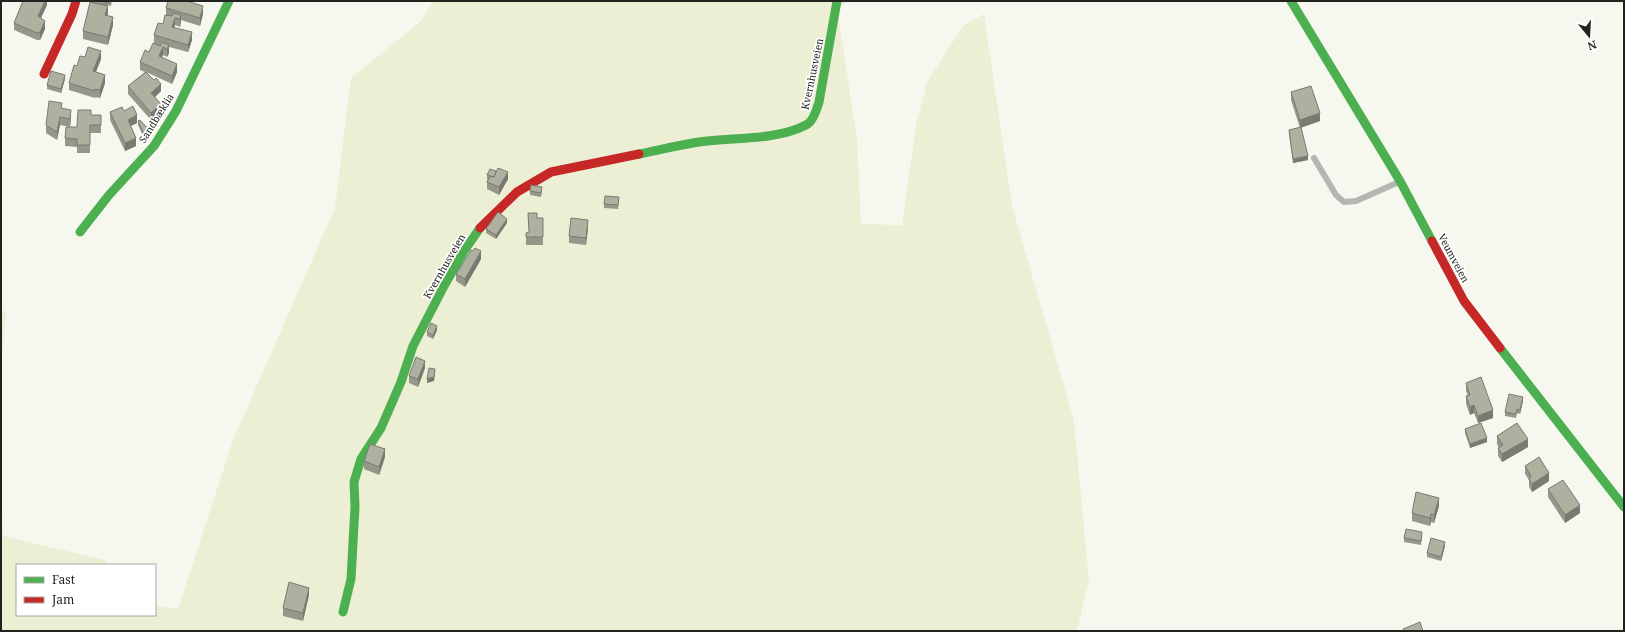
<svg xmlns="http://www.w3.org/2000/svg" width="1625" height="632" font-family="'Noto Serif',serif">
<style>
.green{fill:#ecefd3}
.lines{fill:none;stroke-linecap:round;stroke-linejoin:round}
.lane{stroke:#b5b6b2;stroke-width:6}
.fast{stroke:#4caf50;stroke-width:9}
.jam{stroke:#c62828;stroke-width:9}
.wall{fill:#96978a}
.shaded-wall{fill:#7a7b70}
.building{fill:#aeb0a0;stroke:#7a7b70}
.labels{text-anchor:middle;stroke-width:3.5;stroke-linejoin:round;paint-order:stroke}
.street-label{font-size:10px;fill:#22231e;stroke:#fff}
</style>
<rect width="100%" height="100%" fill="#f6f8f0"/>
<g class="green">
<path d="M433 1H850L837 8 857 139 861 224 902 225 916 125 927 82 963 26 984 14 1012 206 1074 421 1089 581 1077 631H1V479L3 536 105 560 108 565H17V615H155V606L178 609 233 440 335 208 351 78 421 21Z"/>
<path d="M1 308 6 315 1 367Z"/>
</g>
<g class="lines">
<path class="lane" d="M1314 158 1336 195 1344 202 1356 201 1399 182"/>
<g class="fast">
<path d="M1291 1 1400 181 1432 241"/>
<path d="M639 154C659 150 679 145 699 142 732 137 775 141 806 125 813 122 817 109 819 102L837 1"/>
<path d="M80 232 109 195 154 146 176 111 229 1"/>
<path d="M1500 348 1624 507"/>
<path d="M343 612 351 579 355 507 354 482 361 459 381 428 401 382 413 346 444 286 464 251 480 228"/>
</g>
<g class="jam">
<path d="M44 74 72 14 76 1"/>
<path d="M480 228 517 192 551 172 639 154"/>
<path d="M1432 241 1464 301 1500 348"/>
</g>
</g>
<g class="wall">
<path d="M47 1V5L41 18 45 29 40 40H37L14 30V23Z"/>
<path d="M91 1H112L111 6 108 5V7L107 16 113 25 108 45 83 39V31Z"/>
<path d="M166 8 203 14 200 26 181 20 180 27 175 25 174 28 192 40 188 52 169 47V53L167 57 163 55 162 57 177 72 172 84 146 72 161 91 155 97 161 112 151 120 128 94V86L145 72 140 70V62L149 52 154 43V35L163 24 166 15Z"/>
<path d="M85 57 101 59 96 72 105 83 100 98 95 97V98L69 90V83L77 66Z"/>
<path d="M65 79 61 93 47 89V85Z"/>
<path d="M1291 92 1320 121 1300 128 1308 160 1293 163 1289 134V130L1300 128 1291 100Z"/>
<path d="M62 108 71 117 70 127 60 125 57 140 46 133V125Z"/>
<path d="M124 111 137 123 131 126 136 146 125 151 110 120V112Z"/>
<path d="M91 115H101V133H90V153H77V147L65 146V138Z"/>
<path d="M138 121 150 135 144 138 138 125Z"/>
<path d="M487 175 508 179 499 195 487 189V182L488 179H487Z"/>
<path d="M530 191H542L541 197 530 195Z"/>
<path d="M619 201 618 209 604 208V204Z"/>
<path d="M537 218H543V245H526V233L529 232Z"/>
<path d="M507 223 496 239 486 233V229Z"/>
<path d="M588 228 586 245 569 243V236Z"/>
<path d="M481 259 465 287 456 281V274Z"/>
<path d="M437 330 433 339 427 336V332Z"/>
<path d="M425 368 418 387 409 383V376Z"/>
<path d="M1466 383 1493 418 1478 423 1474 413 1470 415 1466 404V396H1468L1466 391Z"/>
<path d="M1523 401 1520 414 1517 413 1516 418 1505 416V412Z"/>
<path d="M1465 429 1487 442 1470 448 1465 433Z"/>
<path d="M1497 436 1528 447 1502 462 1498 456V448H1499L1497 444Z"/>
<path d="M385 457 379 475 364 469V461Z"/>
<path d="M1525 466 1549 481 1532 492 1529 487V480L1525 474Z"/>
<path d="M1548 489 1580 513 1565 523 1548 497Z"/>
<path d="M1439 506 1434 523 1431 522 1430 526 1412 521V513Z"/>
<path d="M1422 536 1421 545 1404 542V538Z"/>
<path d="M1445 546 1441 561 1427 557V553Z"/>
<path d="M309 595 303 621 283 616V608Z"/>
</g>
<g class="shaded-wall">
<path d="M45 1H47V5L38 24V16Z"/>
<path d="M108 6V14L105 23V15Z"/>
<path d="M203 6V14L200 26V18Z"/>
<path d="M181 15V22L180 27V19Z"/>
<path d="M113 17V25L108 45V37Z"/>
<path d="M175 18V25L172 35V27Z"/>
<path d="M45 21V29L40 40V32Z"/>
<path d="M192 32V40L188 52V45Z"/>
<path d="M169 45V53L167 57V49Z"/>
<path d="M163 47V55L159 64V56Z"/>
<path d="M101 51V59L93 79V71Z"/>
<path d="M177 64V72L172 84V76Z"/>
<path d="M65 75V79L61 93V89Z"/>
<path d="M105 75V83L100 98V90Z"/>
<path d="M161 84V91L151 101V93Z"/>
<path d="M161 104V112L151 120V113Z"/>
<path d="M71 110V117L70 127V119Z"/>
<path d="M1320 113V121L1300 128V120Z"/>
<path d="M137 115V123L128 127V120Z"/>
<path d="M60 117V125L57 140V132Z"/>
<path d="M150 131V135L144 138V134Z"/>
<path d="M136 138V146L125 151V143Z"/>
<path d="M1308 156V160L1293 163V159Z"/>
<path d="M508 172V179L499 195V187Z"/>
<path d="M507 219V223L496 239V235Z"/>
<path d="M588 220V228L586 245V238Z"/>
<path d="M481 251V259L465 287V279Z"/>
<path d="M437 326V330L433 339V335Z"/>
<path d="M425 361V368L418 387V379Z"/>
<path d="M435 369V373L434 381 427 383V379Z"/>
<path d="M1523 397V401L1520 414V410Z"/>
<path d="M1474 405V413L1470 415V407Z"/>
<path d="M1493 410V418L1478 423V416Z"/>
<path d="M1487 438V442L1470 448V444Z"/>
<path d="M1528 439V447L1502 462V454Z"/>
<path d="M385 449V457L379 475V467Z"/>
<path d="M1549 473V481L1532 492V484Z"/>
<path d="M1439 498V506L1434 523V515Z"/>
<path d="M1580 505V513L1565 523V515Z"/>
<path d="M1431 514V522L1430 526V518Z"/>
<path d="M1445 542V546L1441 561V557Z"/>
<path d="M309 588V595L303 621V613Z"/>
</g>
<g class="building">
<path d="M23 1H45L38 16 45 21 40 32 37 33 14 23Z"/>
<path d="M100 1H108V3Z"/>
<path d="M168 1H187L203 6 200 18 166 8Z"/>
<path d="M90 2 108 6 105 15 113 17 108 37 83 31Z"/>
<path d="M173 13 181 15 180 19 175 18 172 27 192 32 188 45 154 35 158 23 163 24 165 15 172 16Z"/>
<path d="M162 42 169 45 167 49 163 47 159 56 177 64 172 76 140 62 145 50 149 52 153 43 160 46Z"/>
<path d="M88 47 101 51 93 71 105 75 100 90 95 89V91L69 83 74 65 77 66 80 56 85 57Z"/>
<path d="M51 71 65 75 61 89 47 85Z"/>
<path d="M146 72 154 80 156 78 161 84 151 93 161 104 151 113 128 86Z"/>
<path d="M1311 86 1320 113 1300 120 1291 92Z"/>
<path d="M49 101 62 103 61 108 71 110 70 119 60 117 57 132 46 125Z"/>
<path d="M133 106 137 115 128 120 136 138 125 143 110 112 122 107 124 111Z"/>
<path d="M78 110H91V115H101V125H90V145H77V139L65 138 66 127H77Z"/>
<path d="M140 120 150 131 144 134 138 121Z"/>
<path d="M1301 127 1308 156 1293 159 1289 130Z"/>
<path d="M498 168 508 172 499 187 487 182 490 176 494 177Z"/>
<path d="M490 169 496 171 494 177 487 175Z"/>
<path d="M531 185 542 187 541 193 530 191Z"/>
<path d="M605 196 619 197 618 205 604 204Z"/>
<path d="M498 212 507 219 496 235 486 229Z"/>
<path d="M528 213H537V218H543V237H526V233L529 232Z"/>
<path d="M571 218 588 220 586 238 569 236Z"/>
<path d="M475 248 481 251 465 279 456 274 471 250 473 251Z"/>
<path d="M431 323 437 326 433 335 427 332Z"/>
<path d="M416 357 425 361 418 379 409 376Z"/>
<path d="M429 368 435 369 434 377 427 379Z"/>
<path d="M1481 377 1493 410 1478 416 1474 405 1470 407 1466 396 1470 395 1466 383Z"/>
<path d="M1509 394 1523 397 1520 410 1517 409 1516 414 1505 412Z"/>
<path d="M1481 423 1487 438 1470 444 1465 429Z"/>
<path d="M1517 423 1528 439 1502 454 1498 448 1503 445 1497 436Z"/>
<path d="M370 444 385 449 379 467 364 461Z"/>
<path d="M1539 457 1549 473 1532 484 1529 479 1531 476 1525 466Z"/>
<path d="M1563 480 1580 505 1565 515 1548 489Z"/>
<path d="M1416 492 1439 498 1434 515 1431 514 1430 518 1412 513Z"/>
<path d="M1406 529 1422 532 1421 541 1404 538Z"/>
<path d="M1431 538 1445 542 1441 557 1427 553Z"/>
<path d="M289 582 309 588 303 613 283 608Z"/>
<path d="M1420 622 1423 631H1404L1403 629Z"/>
</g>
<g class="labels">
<g class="street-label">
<text transform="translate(812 74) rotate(-78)" y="4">Kvernhusveien</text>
<text transform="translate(156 118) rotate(-58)" y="4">Sandbæklia</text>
<text transform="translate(1454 258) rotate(62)" y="4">Veumveien</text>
<text transform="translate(444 266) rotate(-60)" y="4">Kvernhusveien</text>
</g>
</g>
<rect width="1625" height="632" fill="none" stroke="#22231e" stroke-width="4"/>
<rect x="16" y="564" width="140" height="52" fill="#ffffff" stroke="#a7a7a5"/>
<rect x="24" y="577" width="20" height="6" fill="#4caf50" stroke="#a7a7a5"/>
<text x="52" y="584" font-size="12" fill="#22231e">Fast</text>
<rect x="24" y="597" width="20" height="6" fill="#c62828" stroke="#a7a7a5"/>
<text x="52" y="604" font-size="12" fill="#22231e">Jam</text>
<g transform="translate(1589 36) rotate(162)" stroke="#ffffff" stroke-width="3" paint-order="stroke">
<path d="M0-3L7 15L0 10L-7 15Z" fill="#22231e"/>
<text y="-6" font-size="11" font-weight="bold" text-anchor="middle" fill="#22231e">N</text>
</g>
</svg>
